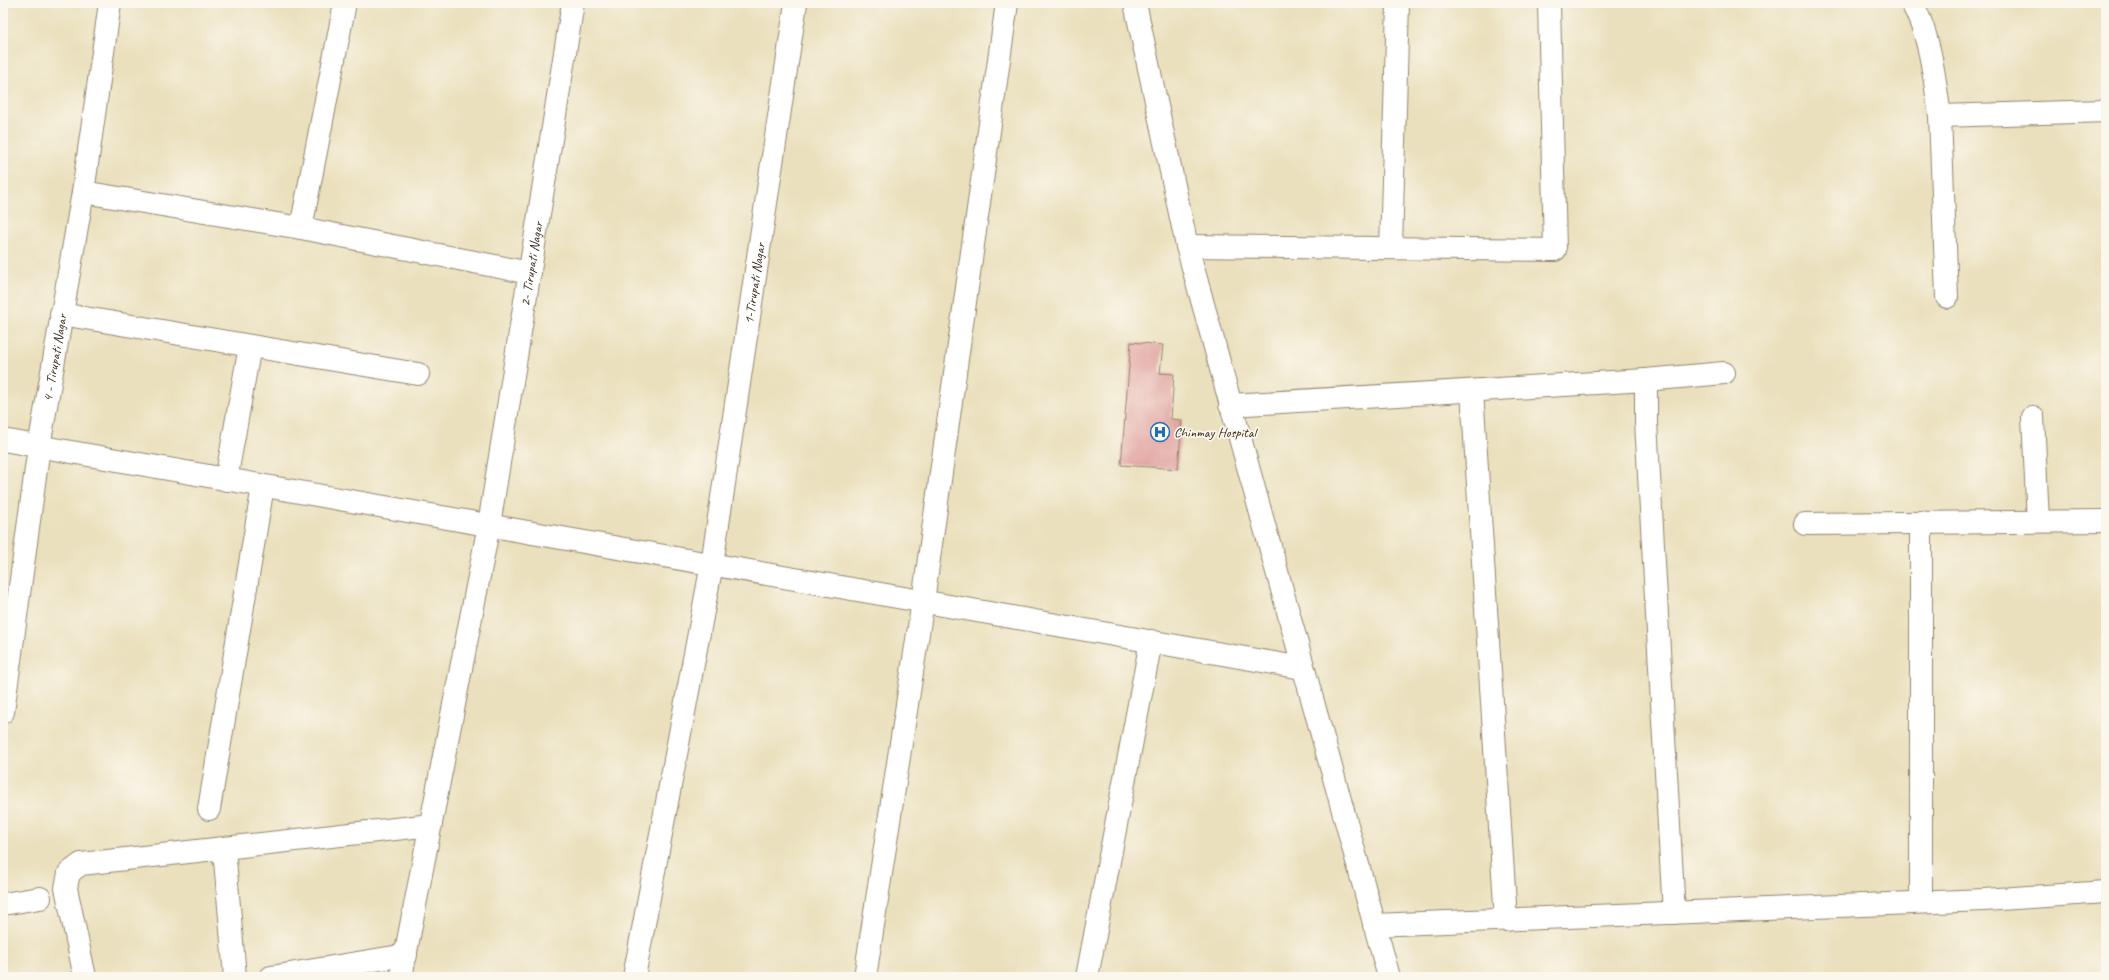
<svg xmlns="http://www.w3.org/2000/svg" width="2109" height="980" font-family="Caveat,sans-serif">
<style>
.building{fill:#e0a09e}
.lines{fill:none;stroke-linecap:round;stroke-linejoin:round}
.minor-casing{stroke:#92856e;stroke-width:24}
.tertiary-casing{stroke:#92856e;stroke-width:24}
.minor{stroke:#fff;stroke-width:22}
.tertiary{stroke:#fff;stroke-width:22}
.labels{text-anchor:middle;stroke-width:3.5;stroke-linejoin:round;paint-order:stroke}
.street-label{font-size:14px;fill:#3b2a1e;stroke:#fbf7ec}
.poi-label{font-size:14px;fill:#3b2a1e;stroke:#fbf7ec;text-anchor:start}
</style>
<rect width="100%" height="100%" fill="#fbf7ec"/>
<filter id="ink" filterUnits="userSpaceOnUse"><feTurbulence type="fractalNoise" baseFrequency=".025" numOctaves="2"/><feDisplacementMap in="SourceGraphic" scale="8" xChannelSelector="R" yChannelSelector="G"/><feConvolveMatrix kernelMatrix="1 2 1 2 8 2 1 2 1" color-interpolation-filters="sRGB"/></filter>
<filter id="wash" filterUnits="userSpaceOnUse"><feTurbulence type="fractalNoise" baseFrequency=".012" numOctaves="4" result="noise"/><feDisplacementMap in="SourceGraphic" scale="16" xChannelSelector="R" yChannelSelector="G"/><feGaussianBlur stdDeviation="0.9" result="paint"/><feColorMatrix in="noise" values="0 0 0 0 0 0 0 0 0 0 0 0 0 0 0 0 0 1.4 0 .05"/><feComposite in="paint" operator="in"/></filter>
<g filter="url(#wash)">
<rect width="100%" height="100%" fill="#eae0bd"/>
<g id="blocks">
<path class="building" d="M1131 342 1163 345 1160 373 1174 374 1171 419 1182 420 1178 469 1121 465Z"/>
</g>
</g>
<g filter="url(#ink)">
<use href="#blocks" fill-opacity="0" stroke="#92856e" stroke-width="1"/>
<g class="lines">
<defs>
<g id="minor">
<path d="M1912 3C1931 38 1934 77 1940 116L2106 111"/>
<path d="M1940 116 1947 297"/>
<path d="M83 192 301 228 530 273"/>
<path d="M301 228 345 3"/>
<path d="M1187 246 1555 250 1549 3"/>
<path d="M1391 248 1398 3"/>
<path d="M61 314 418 374"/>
<path d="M1646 380 1724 373"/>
<path d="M1472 391 1506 920"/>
<path d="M1230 405 1646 380V422L1674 913"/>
<path d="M2033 417 2038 521"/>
<path d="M3 440 1302 668"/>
<path d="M226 480 250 346"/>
<path d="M1921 522V902"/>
<path d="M1805 524 2106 521"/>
<path id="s1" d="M3 712 39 447 83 192 110 3"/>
<path d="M209 809 263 486"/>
<path d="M224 848 235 977"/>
<path d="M3 904 40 898"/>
<path d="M1374 925 1984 900 2106 892"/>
<path d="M85 977 66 888 69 873 81 864 431 825"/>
<path d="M271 977 406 955"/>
<path id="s2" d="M401 977 489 525 573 3"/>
<path id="s3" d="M634 977 712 564 796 3"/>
<path d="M865 977 923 601 1007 3"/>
<path d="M1087 977 1151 641"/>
</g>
<path id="tertiary" d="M1135 3 1187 246 1389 977"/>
</defs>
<use href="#minor" class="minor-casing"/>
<use href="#tertiary" class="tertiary-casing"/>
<use href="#minor" class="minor"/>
<use href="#tertiary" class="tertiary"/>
</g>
</g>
<defs>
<symbol id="hospital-ring" viewBox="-11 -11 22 22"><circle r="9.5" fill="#fbf7ec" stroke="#1f6fb2" stroke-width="1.5"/><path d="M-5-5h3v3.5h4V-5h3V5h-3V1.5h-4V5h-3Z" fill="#1f6fb2"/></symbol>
</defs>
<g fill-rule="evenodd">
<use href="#hospital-ring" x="1149" y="421" width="22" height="22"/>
</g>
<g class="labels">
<g class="street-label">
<text dy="5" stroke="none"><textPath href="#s2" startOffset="725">2- Tirupati Nagar</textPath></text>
<text dy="5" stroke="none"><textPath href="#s3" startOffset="704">1-Tirupati Nagar</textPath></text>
<text dy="5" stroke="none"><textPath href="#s1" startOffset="358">4 - Tirupati Nagar</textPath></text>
</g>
<g class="poi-label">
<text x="1174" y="437">Chinmay Hospital</text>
</g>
</g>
<rect width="2109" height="980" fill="none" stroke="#fbf7ec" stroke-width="16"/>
</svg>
